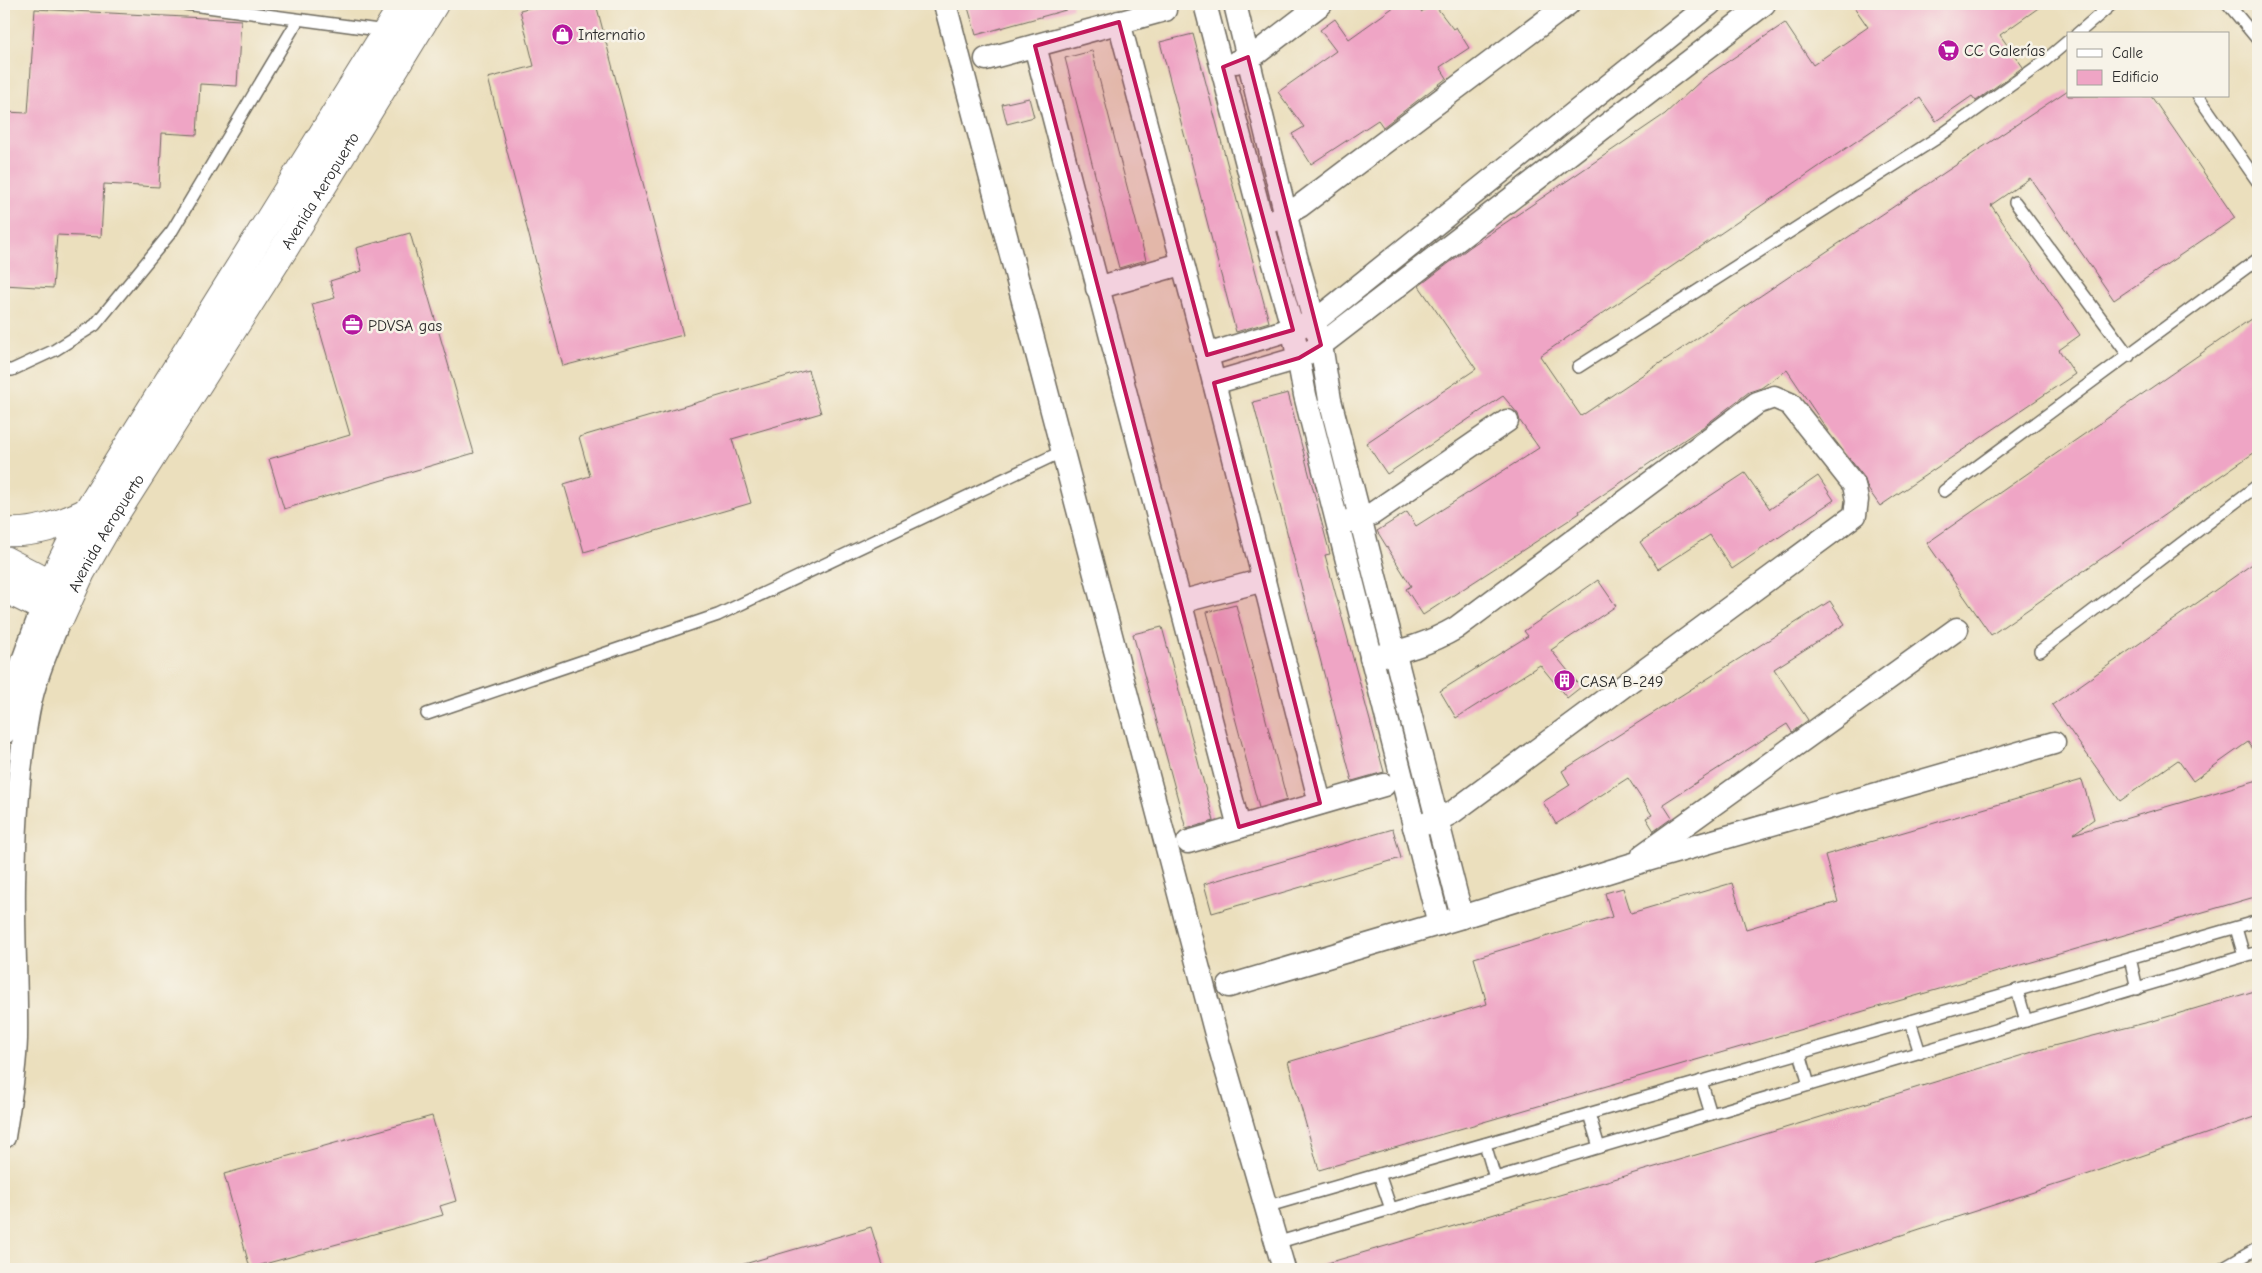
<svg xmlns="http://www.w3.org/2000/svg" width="2262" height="1273" font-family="'Comic Neue',sans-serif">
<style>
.building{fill:#efa5c5}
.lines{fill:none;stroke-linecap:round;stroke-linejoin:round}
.service-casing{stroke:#6e6a5e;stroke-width:14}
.minor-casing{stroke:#6e6a5e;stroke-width:25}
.tertiary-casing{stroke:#6e6a5e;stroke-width:30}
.service{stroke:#fff;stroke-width:11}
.minor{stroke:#fff;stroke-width:22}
.tertiary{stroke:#fff;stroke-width:28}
.marked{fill:#c2185b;fill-opacity:0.2;stroke:#c2185b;stroke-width:4;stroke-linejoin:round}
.labels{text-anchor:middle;stroke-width:5;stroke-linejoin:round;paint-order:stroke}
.poi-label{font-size:16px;fill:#2b2b2b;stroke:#f7f3e8;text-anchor:start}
.street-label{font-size:16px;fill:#2b2b2b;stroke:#f7f3e8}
</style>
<rect width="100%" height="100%" fill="#f7f3e8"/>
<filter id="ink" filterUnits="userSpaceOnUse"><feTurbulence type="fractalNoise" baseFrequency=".02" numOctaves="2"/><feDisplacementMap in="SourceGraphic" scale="10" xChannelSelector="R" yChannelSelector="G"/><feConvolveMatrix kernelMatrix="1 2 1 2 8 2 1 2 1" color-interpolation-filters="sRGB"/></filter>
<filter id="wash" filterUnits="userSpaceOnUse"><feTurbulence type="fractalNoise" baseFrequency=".0096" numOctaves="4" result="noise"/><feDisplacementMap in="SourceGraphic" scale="20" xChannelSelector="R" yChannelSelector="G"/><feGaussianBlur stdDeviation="1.12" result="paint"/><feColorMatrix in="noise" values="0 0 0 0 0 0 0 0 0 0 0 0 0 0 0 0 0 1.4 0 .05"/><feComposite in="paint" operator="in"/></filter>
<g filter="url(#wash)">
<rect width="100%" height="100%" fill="#ebdfbd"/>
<g id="blocks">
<g class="building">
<path d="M545 4H596L683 335 563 366 488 78 534 66 520 10Z"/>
<path d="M967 4H1072L1073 8 976 35Z"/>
<path d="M1398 4H1415L1421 12 1434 4 1453 29 1456 27 1469 48 1440 67 1447 78 1383 127 1378 120 1311 164 1292 134 1304 127 1278 92 1336 51 1320 30 1335 19 1349 39Z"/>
<path d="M1852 4H2044L2000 35 2023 67 1976 101 1972 96 1936 121 1920 98 1540 356 1581 416 2068 90V96H2151L2235 218 2114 300 2030 178 1991 205 2080 335 2059 350 2075 374 1880 506 1868 489 1864 477 1830 434 1787 370 1761 388 1749 392 1703 427 1579 511 1580 513 1423 615 1406 589 1411 586 1377 531 1407 512 1416 526 1539 448 1520 421 1518 414 1503 396 1387 474 1366 443 1476 369 1419 286 1470 247 1665 114 1705 77 1785 23 1813 65 1868 27Z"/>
<path d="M35 9 241 20 237 86 200 84 197 135 162 133 159 187 104 184 101 237 57 235 53 288 4 285V112L28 113Z"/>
<path d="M1193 34 1269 322 1236 332 1160 42Z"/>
<path d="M1092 51 1146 260 1119 268 1065 58Z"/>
<path d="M1029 98 1034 117 1007 124 1002 104Z"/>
<path d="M410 233 474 453 284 509 269 459 350 435 312 304 335 298 330 281 362 271 356 248Z"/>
<path d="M2258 314V450L1991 635 1927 543Z"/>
<path d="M808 370 821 413 732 439 751 503 584 552 564 484 590 476 579 437Z"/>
<path d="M1288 393 1330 554 1325 555 1384 772 1352 781 1253 402Z"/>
<path d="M1745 473 1770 509 1818 476 1834 500 1732 569 1710 535 1658 569 1640 542Z"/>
<path d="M2258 560V756L2248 742 2193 781 2178 760 2120 801 2052 705Z"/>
<path d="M1598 580 1616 606 1551 650 1581 687 1567 698 1540 665 1456 718 1440 691 1528 636 1524 631Z"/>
<path d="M1830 601 1845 624 1774 669 1808 720 1792 732 1787 724 1663 804 1672 818 1654 831 1646 818 1652 815 1628 778 1556 824 1543 802 1570 785 1562 771Z"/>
<path d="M1236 605 1287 800 1259 808 1207 612Z"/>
<path d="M1162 627 1214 821 1186 829 1133 634Z"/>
<path d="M2082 780 2094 819 2073 834 2258 780V896L1319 1170 1288 1062 1487 1004 1474 958 1612 917 1605 893 1623 888 1631 913 1732 883 1746 929 1838 902 1825 855Z"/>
<path d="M1393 829 1401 858 1212 913 1204 884Z"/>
<path d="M2258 990V1116L2086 1175 1797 1269H1322L1321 1265 1723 1147 2049 1047 2153 1021Z"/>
<path d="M432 1116 456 1201 440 1206 443 1215 250 1268 224 1174Z"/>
<path d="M871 1227 884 1269H742L741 1265Z"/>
</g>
</g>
</g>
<g filter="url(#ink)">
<use href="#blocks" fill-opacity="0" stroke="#6e6a5e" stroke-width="1"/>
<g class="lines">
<defs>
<g id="service">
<path d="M185 4 386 31"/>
<path d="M2228 4 2258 40"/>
<path d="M2077 34 2112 4"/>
<path d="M2198 96 2258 182"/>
<path d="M2015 202 2129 356"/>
<path d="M1578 367 1937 138 2042 63 2068 41"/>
<path d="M4 370H12L55 350 95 325 172 231 298 20"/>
<path d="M1944 491 2258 259"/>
<path d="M2040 651 2258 485"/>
<path d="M427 714 718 615 1063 451"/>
<path d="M2236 928 2244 956"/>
<path d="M2130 958 2137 989"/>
<path d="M2017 990 2026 1021"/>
<path d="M1910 1021 1920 1053"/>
<path d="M1800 1053 1809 1085"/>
<path d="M1701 1081 1711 1114"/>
<path d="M1589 1114 1599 1147"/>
<path d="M1485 1144 1495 1178"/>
<path d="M1379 1174 1391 1209"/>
<path d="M1265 1207 2258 921"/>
<path d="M1276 1243 2258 952"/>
<path d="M2222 1269 2258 1248"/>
</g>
<g id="minor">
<path d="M945 4 1217 1038 1284 1269"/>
<path d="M1205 4 1263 225 1293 330 1305 395 1439 924"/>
<path d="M1235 4 1295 253 1321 345 1330 400 1462 917"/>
<path d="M1119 22 1207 355 1320 803"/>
<path d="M1035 46 1239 827"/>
<path d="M986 59 1165 10"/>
<path d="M1236 62 1257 53 1321 4"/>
<path d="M1273 221 1300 206 1568 4"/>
<path d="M1097 288 1181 264"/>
<path d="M1207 355 1314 322 1710 4"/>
<path d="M1214 383 1299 358 1321 345 1764 4"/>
<path d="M1345 522 1372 514 1507 421"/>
<path d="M1180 602 1264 580"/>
<path d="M1371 658C1402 651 1429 644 1456 628L1757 403 1774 397 1790 404 1854 485 1857 500 1855 515 1453 812 1438 820 1414 827"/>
<path d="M4 733C11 689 27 649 43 607"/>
<path d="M1188 842 1384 785"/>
<path d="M1643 855 1957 629"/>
<path d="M1229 986 1462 917 1630 865 2054 743"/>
<path d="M4 1137C9 1105 15 1072 16 1039 17 987 13 935 14 883 15 827 18 769 28 713 34 679 48 648 61 616"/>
</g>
<g id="tertiary">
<path d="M4 532C34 534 60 525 87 512"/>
<path d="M4 560 69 594"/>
<path id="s1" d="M4 588 61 616 81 572 108 525 285 247 434 4"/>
<path d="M43 607 61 563 87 512 404 4"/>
</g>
</defs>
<use href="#service" class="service-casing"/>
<use href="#minor" class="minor-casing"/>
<use href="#tertiary" class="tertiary-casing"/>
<use href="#service" class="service"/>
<use href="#minor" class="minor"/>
<use href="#tertiary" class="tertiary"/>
</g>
</g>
<path class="marked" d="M1119 22 1207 355 1293 330 1223 67 1248 57 1321 345 1299 358 1214 383 1320 803 1239 827 1035 46Z"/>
<defs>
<symbol id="shop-disc" viewBox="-11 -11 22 22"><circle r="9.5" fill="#b5179e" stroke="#f7f3e8"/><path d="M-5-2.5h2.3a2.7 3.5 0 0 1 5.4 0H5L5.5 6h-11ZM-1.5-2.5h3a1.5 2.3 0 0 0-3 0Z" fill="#fff"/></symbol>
<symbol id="supermarket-disc" viewBox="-11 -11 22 22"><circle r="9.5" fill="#b5179e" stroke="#f7f3e8"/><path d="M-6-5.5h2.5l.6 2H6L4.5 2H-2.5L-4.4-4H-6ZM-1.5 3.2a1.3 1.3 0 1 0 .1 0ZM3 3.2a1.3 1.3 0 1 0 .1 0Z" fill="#fff"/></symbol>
<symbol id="office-disc" viewBox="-11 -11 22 22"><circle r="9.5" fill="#b5179e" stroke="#f7f3e8"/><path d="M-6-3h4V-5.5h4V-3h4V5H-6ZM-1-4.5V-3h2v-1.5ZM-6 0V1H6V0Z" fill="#fff"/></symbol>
<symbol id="building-disc" viewBox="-11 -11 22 22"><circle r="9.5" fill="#b5179e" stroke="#f7f3e8"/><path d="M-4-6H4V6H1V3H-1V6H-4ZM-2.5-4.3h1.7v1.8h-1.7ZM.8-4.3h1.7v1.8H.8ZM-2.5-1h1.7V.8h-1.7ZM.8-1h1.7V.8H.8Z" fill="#fff"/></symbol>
</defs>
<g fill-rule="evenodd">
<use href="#shop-disc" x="550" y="22" width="25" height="25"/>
<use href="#supermarket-disc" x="1936" y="38" width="25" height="25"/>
<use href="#office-disc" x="340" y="312" width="25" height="25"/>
<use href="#building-disc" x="1552" y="668" width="25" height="25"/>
</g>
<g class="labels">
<g class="poi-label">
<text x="578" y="40">Internatio</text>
<text x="1964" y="56">CC Galerías</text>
<text x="368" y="331">PDVSA gas</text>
<text x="1580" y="687">CASA B-249</text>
</g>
<g class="street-label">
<text dy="6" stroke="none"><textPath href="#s1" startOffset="562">Avenida Aeropuerto</textPath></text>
<text dy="6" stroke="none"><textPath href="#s1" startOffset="158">Avenida Aeropuerto</textPath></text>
</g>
</g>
<rect width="2262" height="1273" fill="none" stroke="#f7f3e8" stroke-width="20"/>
<rect x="2067" y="32" width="162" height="65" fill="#f7f3e8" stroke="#a5a39c"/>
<rect x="2077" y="49" width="25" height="8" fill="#ffffff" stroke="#a5a39c"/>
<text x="2112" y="58" font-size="15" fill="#2b2b2b">Calle</text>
<rect x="2077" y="70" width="25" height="15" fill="#efa5c5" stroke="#a5a39c"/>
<text x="2112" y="82" font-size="15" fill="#2b2b2b">Edificio</text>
</svg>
